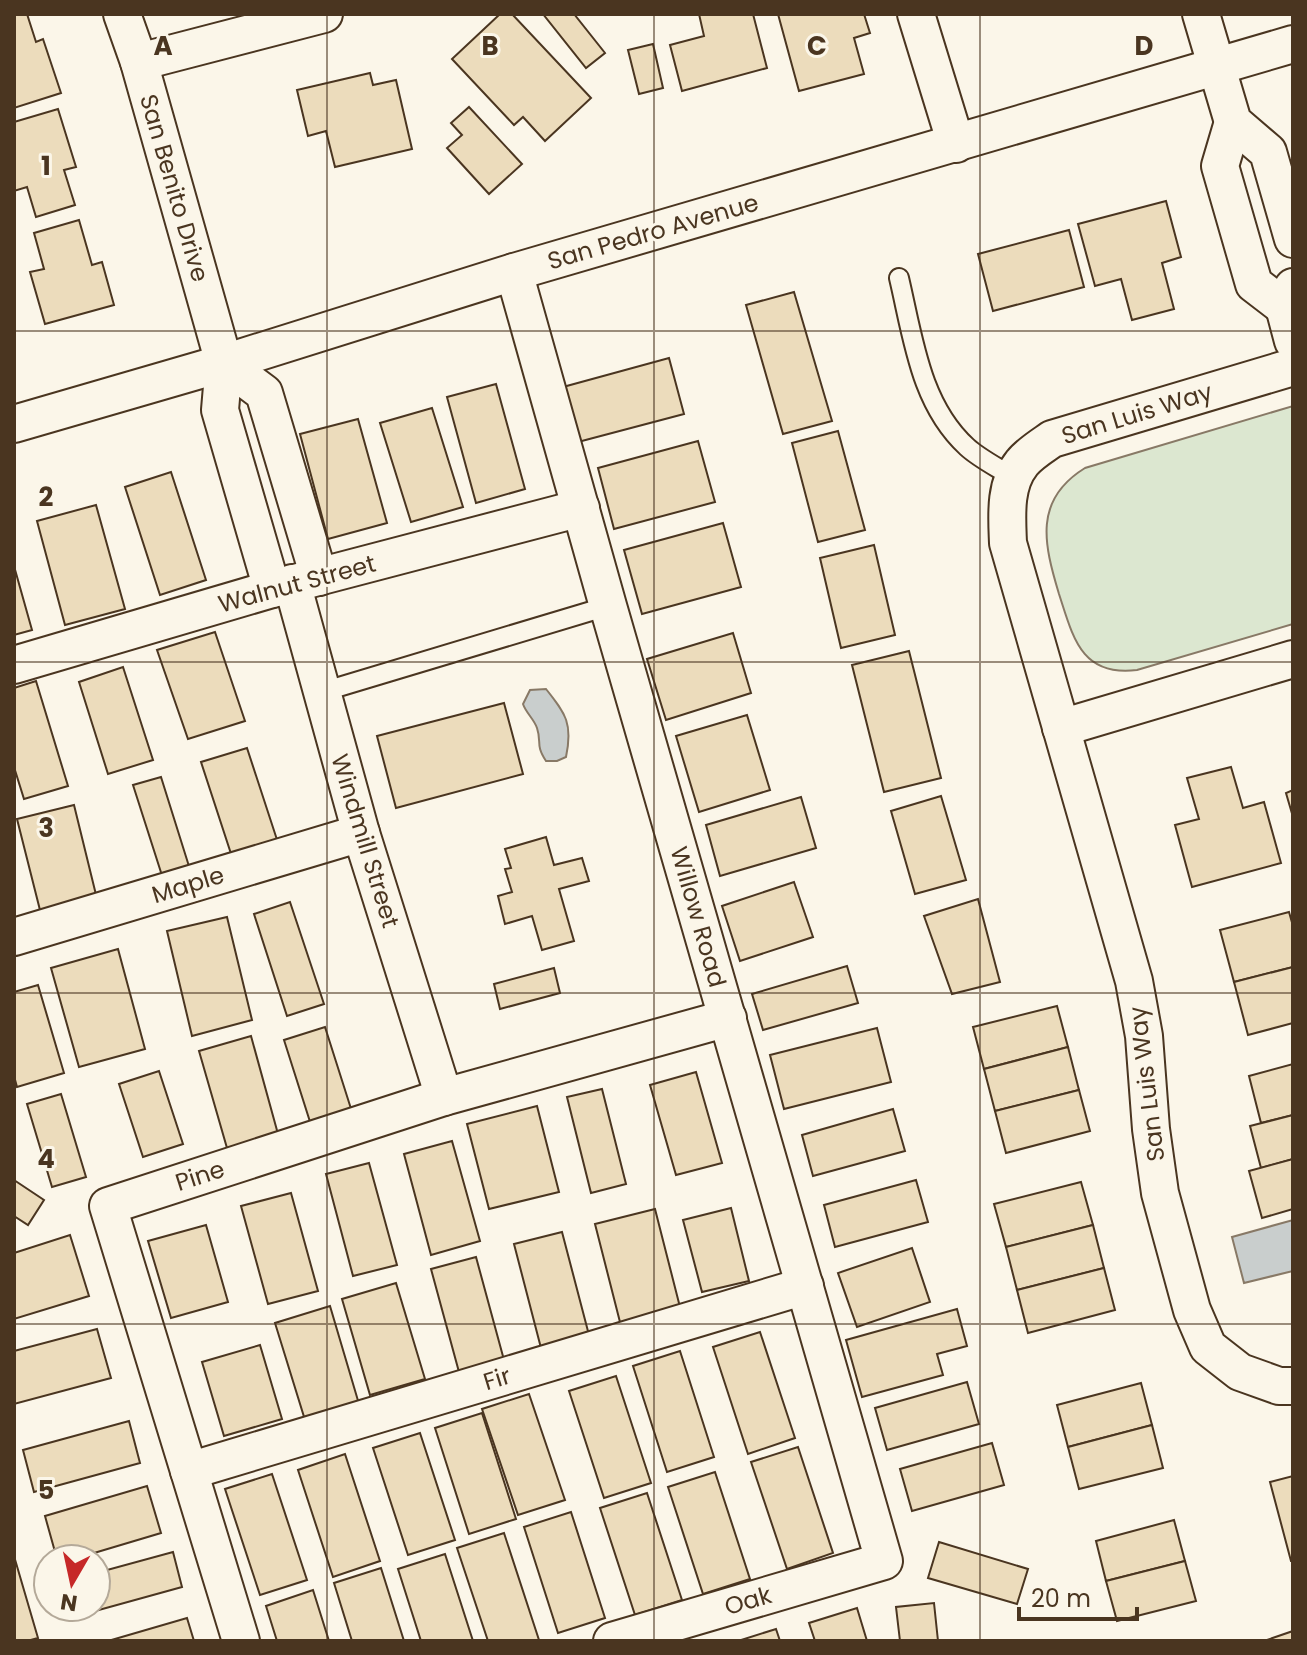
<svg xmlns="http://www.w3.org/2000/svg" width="1307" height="1655" font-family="Poppins,sans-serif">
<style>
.green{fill:#dce7d0;stroke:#887966;stroke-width:2}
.water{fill:#c9cecd;stroke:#887966;stroke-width:2}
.building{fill:#ecdcbc;stroke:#4a3520;stroke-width:2}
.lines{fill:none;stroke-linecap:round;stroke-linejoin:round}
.lane-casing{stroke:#4a3520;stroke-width:22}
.street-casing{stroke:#4a3520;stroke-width:40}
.lane{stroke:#fbf6e9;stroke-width:18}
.street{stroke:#fbf6e9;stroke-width:36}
.grid{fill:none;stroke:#4a3520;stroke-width:2;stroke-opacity:0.55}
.labels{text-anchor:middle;stroke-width:6;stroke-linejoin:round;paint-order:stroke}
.street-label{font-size:24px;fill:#4a3520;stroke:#fbf6e9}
.grid-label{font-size:26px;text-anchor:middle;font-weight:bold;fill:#4a3520;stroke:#fbf6e9;stroke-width:6;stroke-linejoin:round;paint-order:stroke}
</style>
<rect width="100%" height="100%" fill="#fbf6e9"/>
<path class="green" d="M1293 406V624L1137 670C1081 677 1073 637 1059 594 1044 544 1033 500 1085 468Z"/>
<g class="water">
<path d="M546 689C566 714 573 724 566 757L557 761H546C535 744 542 743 537 728 534 719 526 713 523 704L530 690Z"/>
<path d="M1293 1220V1271L1244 1283 1232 1237Z"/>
</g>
<g class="building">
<path d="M14 14H27L36 42 43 39 61 93 14 108Z"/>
<path d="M500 14H512L591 98 545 141 523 117 514 125 452 59Z"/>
<path d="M543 14H574L605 53 586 68Z"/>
<path d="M699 14H753L767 68 682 91 670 45 704 36Z"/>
<path d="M778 14H864L870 33 854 38 864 74 799 91Z"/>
<path d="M653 44 663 88 639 94 628 50Z"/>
<path d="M370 73 373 85 396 80 412 149 335 167 326 131 308 136 297 90Z"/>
<path d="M469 107 522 164 489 194 447 148 462 135 451 123Z"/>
<path d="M58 109 76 167 64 170 75 205 36 217 27 187 14 191V122Z"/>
<path d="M1166 201 1181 257 1162 263 1174 309 1132 320 1121 279 1095 286 1078 224Z"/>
<path d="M79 220 92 265 102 262 114 305 45 324 30 272 44 269 34 233Z"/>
<path d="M1069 230 1084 287 993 311 978 254Z"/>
<path d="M794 292 832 421 783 434 746 305Z"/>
<path d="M669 358 684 414 578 442 563 387Z"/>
<path d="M496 384 525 489 476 503 447 397Z"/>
<path d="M432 408 463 507 411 522 380 423Z"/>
<path d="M358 419 387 523 328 539 300 434Z"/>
<path d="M838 431 865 530 818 542 792 443Z"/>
<path d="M698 441 715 502 614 529 598 468Z"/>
<path d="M171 472 206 580 160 595 125 487Z"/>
<path d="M96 505 125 609 65 625 37 521Z"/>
<path d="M723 523 741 587 642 614 624 550Z"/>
<path d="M874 545 895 635 841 648 820 558Z"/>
<path d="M14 566 32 630 14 635Z"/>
<path d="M215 632 245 721 188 739 157 650Z"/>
<path d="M733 633 751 693 666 720 647 659Z"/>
<path d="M909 651 941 778 884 792 852 665Z"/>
<path d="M123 667 153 760 108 774 79 682Z"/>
<path d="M36 681 68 786 24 799 14 767V688Z"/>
<path d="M504 703 523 774 396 808 377 736Z"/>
<path d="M747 715 770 790 699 812 676 736Z"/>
<path d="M247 748 282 855 236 869 201 762Z"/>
<path d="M1231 767 1243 808 1264 802 1281 863 1192 887 1175 825 1199 819 1187 778Z"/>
<path d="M161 777 193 879 166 888 133 785Z"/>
<path d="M1293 790V817L1286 793Z"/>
<path d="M941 796 966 880 915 894 891 811Z"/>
<path d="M801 797 816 848 720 876 706 825Z"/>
<path d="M74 805 99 907 43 922 17 819Z"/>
<path d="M546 837 554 865 582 858 589 881 559 889 574 941 542 950 532 916 505 924 498 896 512 892 505 869 511 868 505 849Z"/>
<path d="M794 882 813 937 740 961 722 906Z"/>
<path d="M978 899 1000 982 952 994 924 916Z"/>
<path d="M290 902 324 1004 287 1016 254 914Z"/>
<path d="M1289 912 1293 926V967L1234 982 1220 930Z"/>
<path d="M227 917 252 1020 192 1036 167 931Z"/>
<path d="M118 949 145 1049 79 1067 51 968Z"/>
<path d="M847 966 858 1003 763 1030 752 994Z"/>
<path d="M1293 967V1023L1248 1035 1234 982Z"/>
<path d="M554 968 560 993 500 1009 494 984Z"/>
<path d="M38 985 64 1073 17 1087 14 1076V992Z"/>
<path d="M1057 1006 1068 1047 984 1069 973 1027Z"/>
<path d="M325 1027 353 1115 312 1128 284 1040Z"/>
<path d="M877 1028 891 1082 784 1109 770 1055Z"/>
<path d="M251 1036 278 1134 227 1148 199 1051Z"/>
<path d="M1068 1047 1079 1090 995 1111 984 1069Z"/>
<path d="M1293 1064V1115L1261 1123 1249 1076Z"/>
<path d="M159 1071 183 1144 143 1157 119 1084Z"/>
<path d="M696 1072 722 1163 676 1175 650 1085Z"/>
<path d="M602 1089 626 1184 591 1193 567 1097Z"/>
<path d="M1079 1090 1090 1131 1006 1153 995 1111Z"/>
<path d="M61 1094 86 1177 52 1187 27 1104Z"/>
<path d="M537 1106 559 1192 489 1209 467 1124Z"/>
<path d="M893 1109 905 1151 813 1176 802 1135Z"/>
<path d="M1293 1115V1159L1261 1168 1250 1126Z"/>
<path d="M452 1141 480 1241 431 1255 404 1154Z"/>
<path d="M1293 1159V1209L1262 1218 1249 1171Z"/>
<path d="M369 1163 397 1265 353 1276 326 1174Z"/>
<path d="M14 1180 44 1200 28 1225 14 1216Z"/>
<path d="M916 1180 928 1222 835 1247 824 1205Z"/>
<path d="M1081 1182 1093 1225 1006 1247 994 1204Z"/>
<path d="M291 1193 318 1291 268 1304 241 1206Z"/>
<path d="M731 1208 749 1281 702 1292 683 1220Z"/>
<path d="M655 1209 681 1311 621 1326 595 1224Z"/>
<path d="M206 1225 228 1302 171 1318 148 1241Z"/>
<path d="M1093 1225 1104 1268 1017 1290 1006 1247Z"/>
<path d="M562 1232 589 1335 541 1348 514 1244Z"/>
<path d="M70 1235 89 1296 14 1319V1253Z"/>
<path d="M912 1248 930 1302 857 1327 838 1273Z"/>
<path d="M476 1257 504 1360 459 1372 431 1269Z"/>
<path d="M1104 1268 1115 1310 1028 1333 1017 1290Z"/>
<path d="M396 1283 425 1379 370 1395 342 1299Z"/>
<path d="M330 1306 359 1404 305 1420 275 1323Z"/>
<path d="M957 1309 967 1346 937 1354 943 1375 862 1397 846 1340Z"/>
<path d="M97 1329 111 1378 14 1404V1351Z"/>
<path d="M760 1332 795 1438 748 1454 713 1347Z"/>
<path d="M260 1345 282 1419 224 1436 202 1362Z"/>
<path d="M680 1351 714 1457 667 1472 633 1366Z"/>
<path d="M616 1376 651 1483 604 1498 569 1391Z"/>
<path d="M967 1382 979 1424 887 1450 875 1408Z"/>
<path d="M1141 1383 1152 1425 1068 1447 1057 1405Z"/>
<path d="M529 1394 565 1500 518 1515 482 1409Z"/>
<path d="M482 1413 516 1519 469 1534 435 1428Z"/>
<path d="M129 1421 140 1463 34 1492 23 1450Z"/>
<path d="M1152 1425 1163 1468 1079 1489 1068 1447Z"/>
<path d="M420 1433 455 1540 408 1555 373 1448Z"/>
<path d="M992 1443 1004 1485 912 1511 900 1469Z"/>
<path d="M798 1447 833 1553 787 1569 751 1462Z"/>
<path d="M345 1454 380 1561 333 1577 298 1470Z"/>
<path d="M715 1472 750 1579 703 1594 668 1487Z"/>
<path d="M272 1474 307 1580 260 1595 225 1489Z"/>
<path d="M1293 1476V1561H1291L1270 1482Z"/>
<path d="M147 1486 161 1533 74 1559H57L45 1516Z"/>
<path d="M647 1493 682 1600 635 1615 600 1508Z"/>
<path d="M571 1512 605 1618 558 1633 524 1527Z"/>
<path d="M1174 1520 1185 1561 1106 1581 1096 1541Z"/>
<path d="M504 1533 539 1640 535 1641H488L457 1548Z"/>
<path d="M939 1542 1028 1569 1017 1604 928 1578Z"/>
<path d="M173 1552 182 1587 88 1613 87 1607H96V1573Z"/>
<path d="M445 1554 473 1641H421L398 1569Z"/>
<path d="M14 1556 38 1638 27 1641H14Z"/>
<path d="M1185 1561 1196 1601 1117 1621 1106 1581Z"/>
<path d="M381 1568 404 1641H352L334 1583Z"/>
<path d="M313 1590 329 1641H277L266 1606Z"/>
<path d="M934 1603 938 1641H900L896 1607Z"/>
<path d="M857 1608 867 1641H815L809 1623Z"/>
<path d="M187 1618 194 1641H108Z"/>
<path d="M776 1629 780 1641H738Z"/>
<path d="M1293 1631V1641H1264Z"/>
</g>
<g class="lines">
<defs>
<g id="lane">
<path d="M899 278C913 337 920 404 967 447 980 459 999 468 1014 478"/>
<path d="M322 692 608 606"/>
</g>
<g id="street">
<path d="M122 14 139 62 224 363 220 410 272 589"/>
<path d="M916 14 956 144"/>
<path d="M1201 14 1233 122 1268 152 1293 239"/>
<path d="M139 62 324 14"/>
<path d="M1233 122 1220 166 1254 284 1284 307"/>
<path d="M514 272 608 606 884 1561 612 1641"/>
<path d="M1293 287 1284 307 1293 341"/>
<path d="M224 363 264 393 319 577"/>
<path d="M1293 367 1052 439C1042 446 1029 454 1022 463 1004 485 1007 517 1008 543L1134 981 1144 1036 1151 1129 1160 1193 1192 1310 1208 1347 1240 1372 1279 1386H1293"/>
<path d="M14 424 224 363 514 272 1293 44"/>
<path d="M292 583 361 833 444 1097"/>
<path d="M14 665 272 589 581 508"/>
<path d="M1061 728 1293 659"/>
<path d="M14 937 361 833"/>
<path d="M189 1471 805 1286"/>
<path d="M241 1641 108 1206 444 1097 728 1018"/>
</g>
</defs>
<use href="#lane" class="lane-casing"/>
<use href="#street" class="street-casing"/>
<use href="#lane" class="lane"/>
<use href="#street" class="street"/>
</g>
<path class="grid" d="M327 14V1641M654 14V1641M980 14V1641M14 331H1293M14 662H1293M14 993H1293M14 1324H1293"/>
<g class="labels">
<g class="street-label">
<text transform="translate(174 188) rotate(74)" y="8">San Benito Drive</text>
<text transform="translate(653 232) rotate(-16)" y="8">San Pedro Avenue</text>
<text transform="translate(1137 414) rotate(-17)" y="8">San Luis Way</text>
<text transform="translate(297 584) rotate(-15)" y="8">Walnut Street</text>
<text transform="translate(365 841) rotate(73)" y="8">Windmill Street</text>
<text transform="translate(188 885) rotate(-17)" y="8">Maple</text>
<text transform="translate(698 917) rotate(74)" y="8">Willow Road</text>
<text transform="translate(1147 1084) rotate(-97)" y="8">San Luis Way</text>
<text transform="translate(200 1176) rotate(-18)" y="8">Pine</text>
<text transform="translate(497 1379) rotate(-17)" y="8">Fir</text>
<text transform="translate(748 1601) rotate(-16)" y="8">Oak</text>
</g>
</g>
<g class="grid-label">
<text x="163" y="55">A</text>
<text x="490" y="55">B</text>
<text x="817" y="55">C</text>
<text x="1144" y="55">D</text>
<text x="46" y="175">1</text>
<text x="46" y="506">2</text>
<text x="46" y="837">3</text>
<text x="46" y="1168">4</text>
<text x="46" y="1499">5</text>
</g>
<rect width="1307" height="1655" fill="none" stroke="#4a3520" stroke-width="32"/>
<g transform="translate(72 1583) rotate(189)"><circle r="38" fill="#fbf6e9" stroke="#b4a999" stroke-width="2"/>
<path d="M0-6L14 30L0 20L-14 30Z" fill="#c62828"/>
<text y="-12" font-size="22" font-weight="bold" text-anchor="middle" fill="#4a3520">N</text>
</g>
<path d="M1019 1607v12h118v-12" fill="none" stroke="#4a3520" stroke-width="4"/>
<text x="1031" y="1607" font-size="24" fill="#4a3520" stroke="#fbf6e9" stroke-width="6" paint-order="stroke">20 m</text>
</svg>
